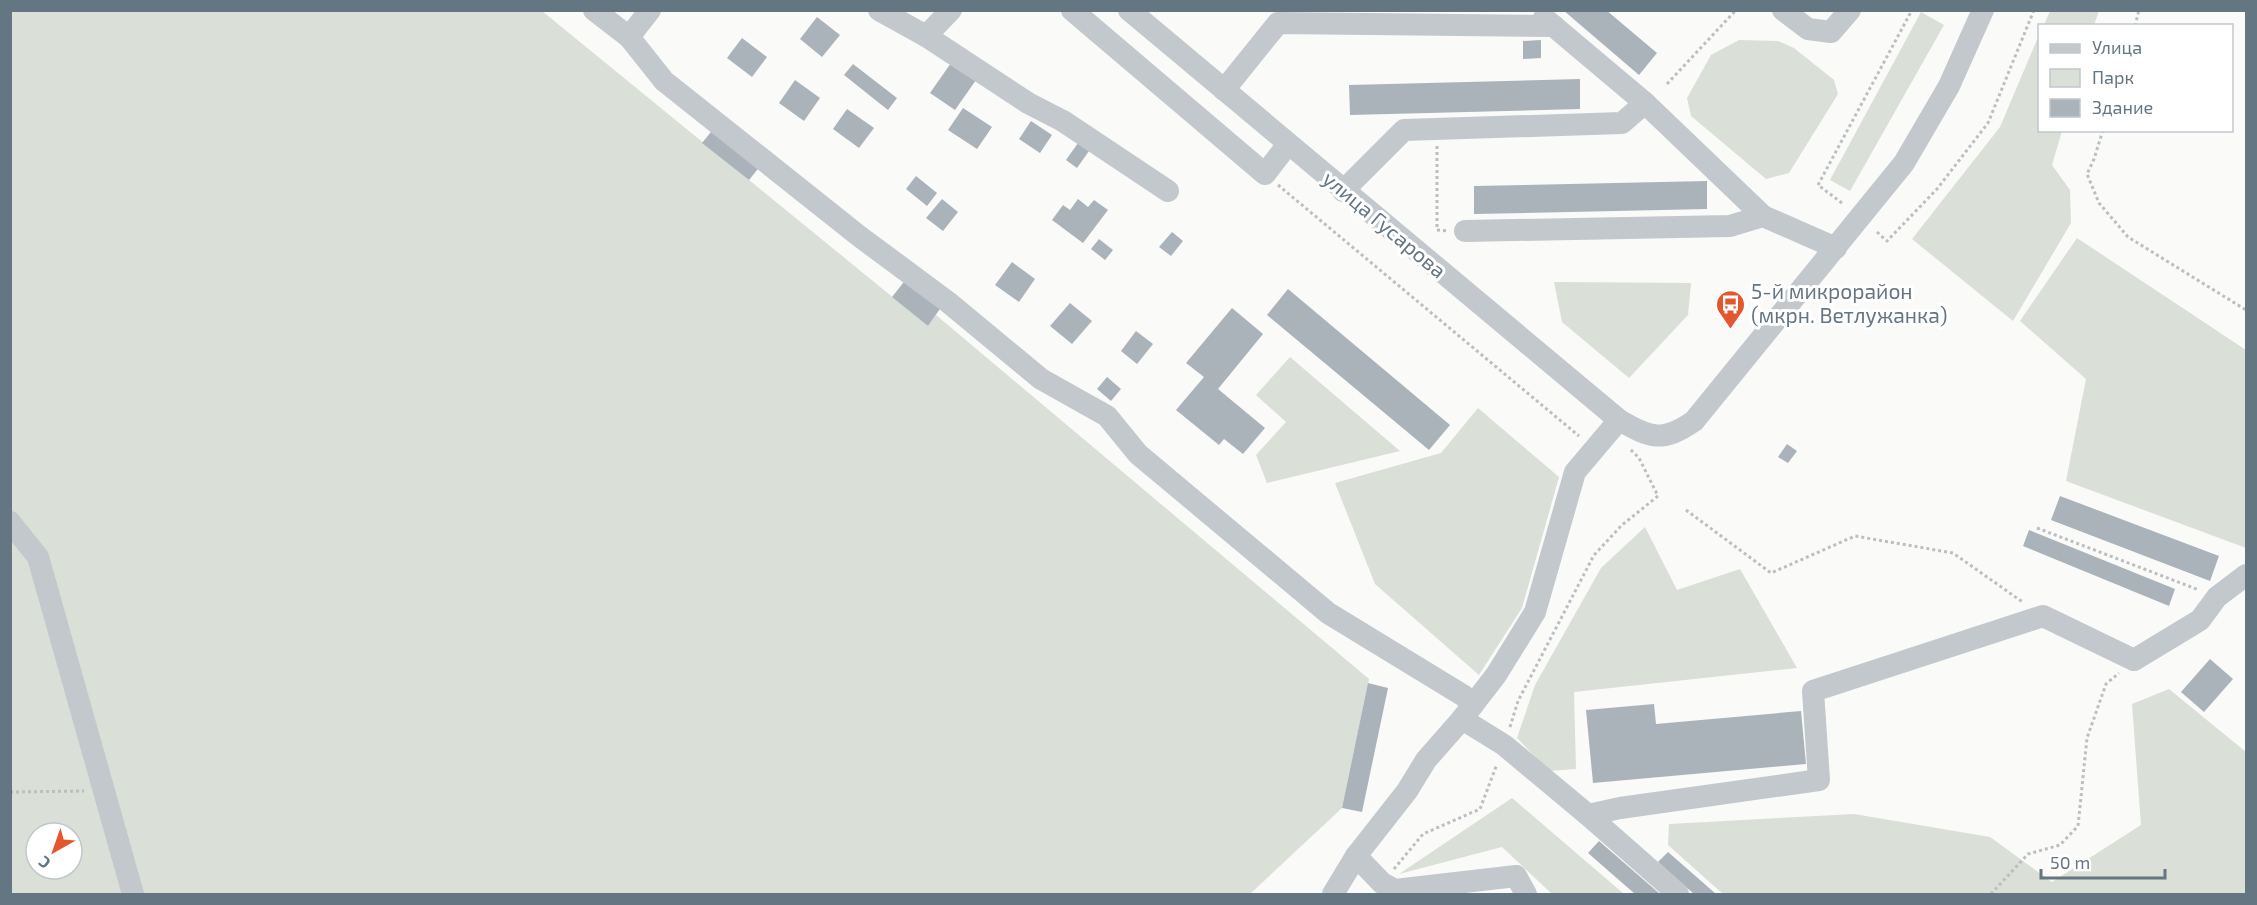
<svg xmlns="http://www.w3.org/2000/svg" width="2257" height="905" font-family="'Exo 2',sans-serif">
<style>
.green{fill:#dadfd7;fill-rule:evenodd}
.building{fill:#aab3b9}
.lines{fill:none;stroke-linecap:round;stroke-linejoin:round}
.path{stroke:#bbbfc2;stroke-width:3;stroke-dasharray:3 3;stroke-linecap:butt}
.minor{stroke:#c3c8cc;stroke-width:22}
.labels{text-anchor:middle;stroke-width:6;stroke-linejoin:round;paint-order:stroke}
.street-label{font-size:21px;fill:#657683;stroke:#fff}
.poi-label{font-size:21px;fill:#657683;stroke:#fff;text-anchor:start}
</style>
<rect width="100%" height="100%" fill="#fafaf8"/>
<g class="green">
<path d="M11 11H542L928 326 936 315 1369 679 1342 808 1250 894H11ZM36 833H72V869H36Z"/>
<path d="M2050 11V10L2099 11 2094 25H2044Z"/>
<path d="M1921 12 1944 25 1850 191 1830 180Z"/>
<path d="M2039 35 2040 130 2062 131 2052 165 2070 190 2071 223 2013 321 1912 239 2000 127Z"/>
<path d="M1739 40 1778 41 1794 48 1834 80 1838 94 1789 173 1766 179 1691 116 1687 98 1711 55Z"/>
<path d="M2077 238 2246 350V548L2066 481 2086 379 2020 321Z"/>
<path d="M1554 282 1691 283 1688 315 1629 378 1562 322Z"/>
<path d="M1290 357 1400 451 1267 483 1256 455 1286 422 1256 395Z"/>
<path d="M1478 408 1559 477 1522 608 1479 675 1375 584 1335 483 1441 453Z"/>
<path d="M1645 527 1677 590 1740 569 1797 668 1574 692 1576 769 1549 771 1517 738 1535 685 1601 568Z"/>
<path d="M2169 689 2246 752V894H1723L1668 845 1669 824 1854 814 1990 837 2052 882 2141 825 2132 704Z"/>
<path d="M1512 798 1624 894H1552L1502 847 1399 874Z"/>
</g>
<g class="building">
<path d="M1563 10H1606L1657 53 1639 75Z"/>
<path d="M817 17 840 35 822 57 800 39Z"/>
<path d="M742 38 767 57 752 77 727 58Z"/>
<path d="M1541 40V58L1523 59V41Z"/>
<path d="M951 63 976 80 955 110 930 93Z"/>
<path d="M853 64 897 98 888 110 844 75Z"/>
<path d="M1580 79V109L1350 115 1349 85Z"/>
<path d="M795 80 820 98 804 121 779 103Z"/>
<path d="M963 108 992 127 977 149 948 130Z"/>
<path d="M847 109 874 128 859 148 833 129Z"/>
<path d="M1031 121 1052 135 1040 153 1019 139Z"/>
<path d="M715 127 761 165 749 180 702 143Z"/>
<path d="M1078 143 1089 151 1077 168 1066 160Z"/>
<path d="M916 176 937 193 927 206 906 189Z"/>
<path d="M1707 181V209L1474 214V186Z"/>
<path d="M942 199 958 212 943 231 926 218Z"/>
<path d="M1078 199 1088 207 1094 200 1108 210 1083 243 1052 220 1063 205 1070 210Z"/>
<path d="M1172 232 1183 241 1171 256 1159 247Z"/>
<path d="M1099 239 1113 250 1105 260 1091 249Z"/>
<path d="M1012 262 1035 279 1019 302 995 285Z"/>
<path d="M907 278 942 306 928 326 892 297Z"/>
<path d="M1288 289 1450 425 1429 450 1267 315Z"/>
<path d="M1070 303 1092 321 1072 344 1050 326Z"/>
<path d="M1232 308 1263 334 1218 389 1265 428 1243 454 1224 439 1219 445 1176 410 1204 377 1186 363Z"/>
<path d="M1136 331 1153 344 1137 364 1121 351Z"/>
<path d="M1107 377 1121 389 1111 401 1097 389Z"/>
<path d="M1787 444 1797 451 1788 463 1778 457Z"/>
<path d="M2060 496 2219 556 2210 581 2051 520Z"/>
<path d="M2029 530 2175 589 2169 606 2023 546Z"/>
<path d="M2210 659 2233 679 2204 712 2181 692Z"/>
<path d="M1368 683 1388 688 1362 812 1342 808Z"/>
<path d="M1654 704 1656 724 1801 711 1806 764 1593 783 1586 710Z"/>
<path d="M1599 841 1660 894H1635L1588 853Z"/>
<path d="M1668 852 1716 894H1694L1658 862Z"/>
</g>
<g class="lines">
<g class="path">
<path d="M2135 26 2139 10"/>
<path d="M1667 84 1736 10"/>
<path d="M2103 130 2094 159 2087 174 2099 203 2128 237 2246 310"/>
<path d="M1437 146V230L1448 231"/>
<path d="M1278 185 1579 436"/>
<path d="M1842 203 1818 185 1912 10"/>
<path d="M1877 232 1887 241 1937 189 1988 123 2034 10"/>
<path d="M1686 510 1771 573 1855 536 1953 553 2024 603"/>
<path d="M2037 528 2199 590"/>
<path d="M1510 727 1518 701 1594 555 1622 525 1658 496 1639 458 1629 448"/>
<path d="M10 792 84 791"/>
<path d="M1394 869 1423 834 1480 809 1497 764"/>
<path d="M1991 894 2028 854 2060 845 2078 826 2087 738 2106 684 2119 673"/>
</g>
<g class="minor">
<path d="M594 10 629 37 664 81 859 236 948 302 1041 379 1107 416 1138 454 1328 613 1464 696 1473 705"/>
<path d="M879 10 926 36 1028 103 1063 121 1168 191"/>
<path d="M1072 10 1265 174 1288 144"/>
<path d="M1129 10 1619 420C1651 438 1662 443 1694 421L1904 163 1949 86 1983 10"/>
<path d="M1783 10 1808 29 1831 32 1850 10"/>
<path d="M1544 18 1645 103 1763 216"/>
<path d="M926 36 951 10"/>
<path d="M629 37 650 10"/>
<path d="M1224 90 1278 23 1554 26"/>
<path d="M1343 191 1404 130 1622 123 1645 103"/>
<path d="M1465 231 1730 226 1763 216 1836 248"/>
<path d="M10 522 38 557 133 894"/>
<path d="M1462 719 1504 745 1588 815"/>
<path d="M1356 856 1382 883 1395 890 1516 876 1526 894"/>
<path d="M1333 894 1356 856 1407 791 1426 760 1462 719 1496 675 1535 612 1575 472 1619 420"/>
<path d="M1678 894 1588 815 1620 808 1819 780 1813 691 2043 616 2134 660 2200 620 2217 597 2246 575"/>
</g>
</g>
<defs>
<symbol id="bus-pin" viewBox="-11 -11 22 30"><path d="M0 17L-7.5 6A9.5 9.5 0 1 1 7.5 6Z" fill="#e4572e" stroke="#fff"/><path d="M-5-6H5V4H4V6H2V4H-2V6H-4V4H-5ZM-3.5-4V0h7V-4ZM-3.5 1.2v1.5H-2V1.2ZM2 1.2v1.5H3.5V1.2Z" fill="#fff"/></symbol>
</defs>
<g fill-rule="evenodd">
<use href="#bus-pin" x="1714" y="288" width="33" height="45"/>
</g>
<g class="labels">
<g class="street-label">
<text transform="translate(1384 225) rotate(40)" y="7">улица Гусарова</text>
</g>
<g class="poi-label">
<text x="1751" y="299">5-й микрорайон<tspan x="1751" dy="24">(мкрн. Ветлужанка)</tspan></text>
</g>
</g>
<rect width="2257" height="905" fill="none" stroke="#657683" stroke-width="24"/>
<rect x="2038" y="24" width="195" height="108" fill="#ffffff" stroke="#c1c8cd" stroke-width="1.5"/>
<rect x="2050" y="44" width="30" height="9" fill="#c3c8cc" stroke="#c1c8cd" stroke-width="1.5"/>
<text x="2092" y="54" font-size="18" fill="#657683">Улица</text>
<rect x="2050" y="69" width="30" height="18" fill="#dadfd7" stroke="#c1c8cd" stroke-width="1.5"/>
<text x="2092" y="84" font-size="18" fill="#657683">Парк</text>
<rect x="2050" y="99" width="30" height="18" fill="#aab3b9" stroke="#c1c8cd" stroke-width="1.5"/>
<text x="2092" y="114" font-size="18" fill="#657683">Здание</text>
<g transform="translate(54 851) rotate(220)"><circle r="28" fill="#ffffff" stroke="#c1c8cd" stroke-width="1.5"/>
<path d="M0-4.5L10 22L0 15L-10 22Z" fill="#e4572e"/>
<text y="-9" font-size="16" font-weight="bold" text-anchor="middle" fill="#657683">С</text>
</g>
<path d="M2041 869v9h124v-9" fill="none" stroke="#657683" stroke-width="3"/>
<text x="2050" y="869" font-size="18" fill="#657683" stroke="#ffffff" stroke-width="4.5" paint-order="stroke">50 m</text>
</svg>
